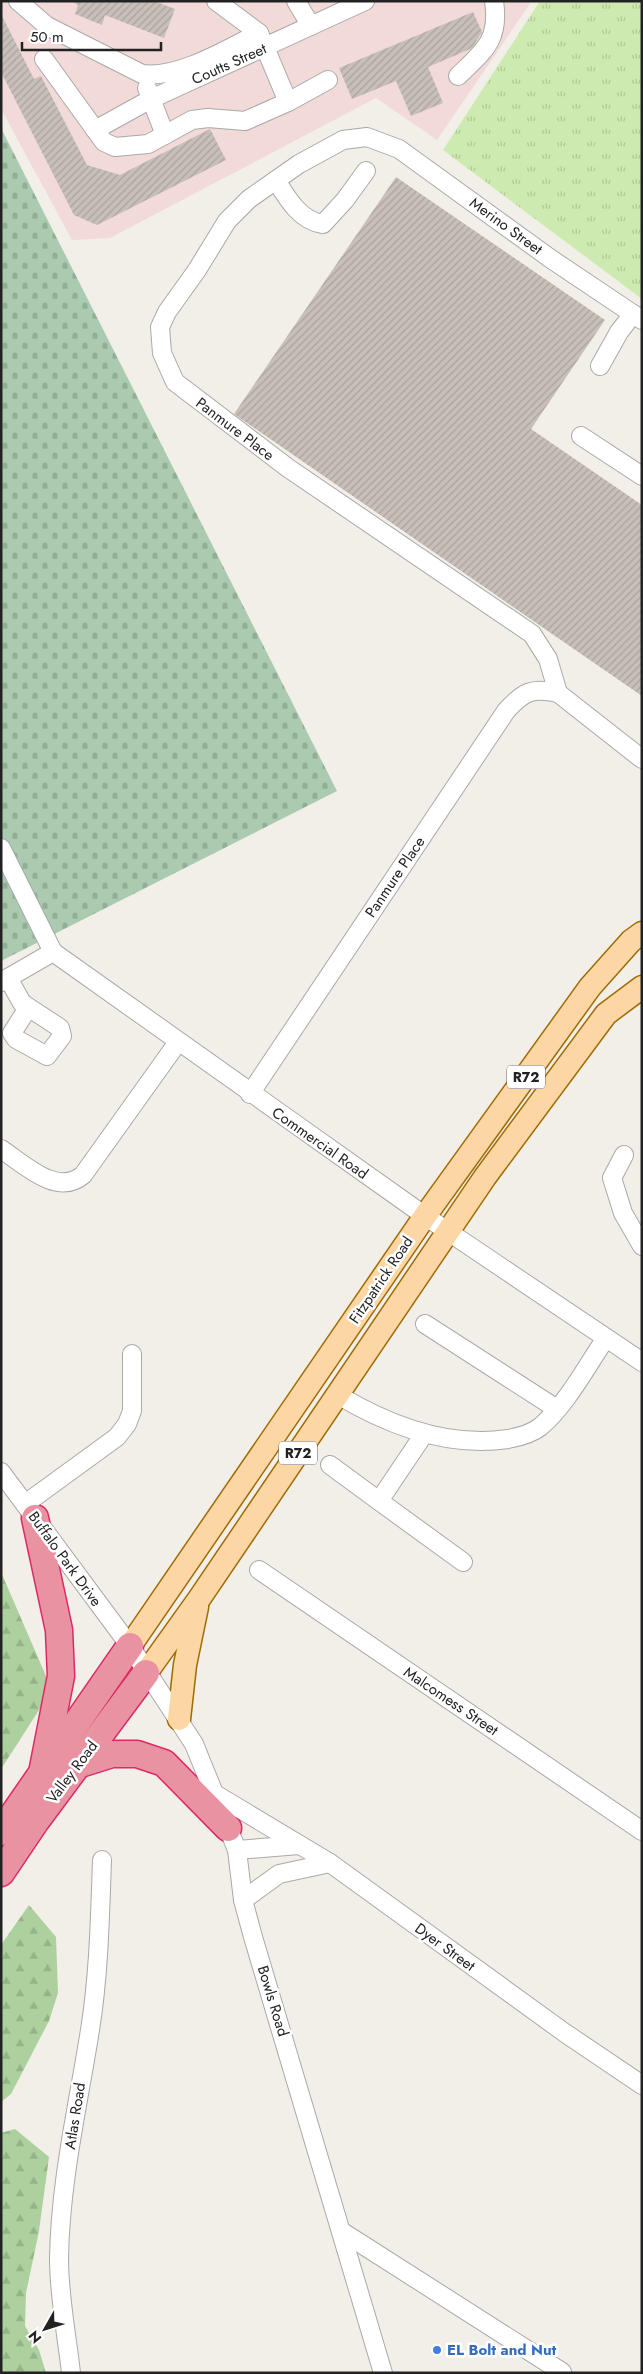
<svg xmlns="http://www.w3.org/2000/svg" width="643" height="2374" font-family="Jost,sans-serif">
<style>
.commercial{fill:#f2dad9}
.grass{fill:url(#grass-tufts)}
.forest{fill:url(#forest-firs)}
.cemetery{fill:url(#cemetery-stones)}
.building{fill:url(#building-hatch)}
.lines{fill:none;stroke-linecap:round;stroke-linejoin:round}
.minor-casing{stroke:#a9a9a9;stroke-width:20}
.major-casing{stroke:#a06b00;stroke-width:25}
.highway-casing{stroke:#dc2a67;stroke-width:29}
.minor{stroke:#fff;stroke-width:18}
.major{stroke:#fcd6a4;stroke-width:22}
.highway{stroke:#e892a2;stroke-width:26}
.shop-dot{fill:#3f7fe0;stroke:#fff;stroke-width:2}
.labels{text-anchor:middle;stroke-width:5;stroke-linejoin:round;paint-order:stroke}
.shield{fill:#fff;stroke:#646464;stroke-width:1}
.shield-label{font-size:14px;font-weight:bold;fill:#222}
.street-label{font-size:15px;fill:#222;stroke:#fff}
.shop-label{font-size:15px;font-weight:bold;fill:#366cbe;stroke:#fff;text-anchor:start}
</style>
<defs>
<pattern id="grass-tufts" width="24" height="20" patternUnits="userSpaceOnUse" patternTransform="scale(1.25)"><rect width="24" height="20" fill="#cdebb0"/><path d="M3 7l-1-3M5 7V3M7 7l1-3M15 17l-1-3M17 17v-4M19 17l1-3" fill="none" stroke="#b0c997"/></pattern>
<pattern id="forest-firs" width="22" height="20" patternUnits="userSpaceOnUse" patternTransform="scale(1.25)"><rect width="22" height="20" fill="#add19e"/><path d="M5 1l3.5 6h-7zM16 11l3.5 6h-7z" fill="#95b388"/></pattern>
<pattern id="cemetery-stones" width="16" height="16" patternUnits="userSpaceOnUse" patternTransform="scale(1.25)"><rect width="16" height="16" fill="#aacbaf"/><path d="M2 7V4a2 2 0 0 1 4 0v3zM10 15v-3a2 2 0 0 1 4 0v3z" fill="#92ae96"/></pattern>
<pattern id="building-hatch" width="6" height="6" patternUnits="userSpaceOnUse" patternTransform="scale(1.25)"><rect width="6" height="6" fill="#c7bfb8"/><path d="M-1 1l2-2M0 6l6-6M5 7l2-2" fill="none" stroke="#aba49e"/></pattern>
</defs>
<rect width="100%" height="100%" fill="#f2efe9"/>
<path class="commercial" d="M1 1H532L437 140 376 98 110 238 72 240 1 109Z"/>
<path class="grass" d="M540 1H642V299L443 150Z"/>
<g class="forest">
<path d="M1 1572 52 1690 1 1769Z"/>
<path d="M29 1905 56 1937 58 1993 49 2021 11 2094 1 2102V1945Z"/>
<path d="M15 2129 49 2157 39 2231 26 2293 25 2326 39 2350 46 2373H1V2133Z"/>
</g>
<path class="cemetery" d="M1 128 337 791 1 961Z"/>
<g class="building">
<path d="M71 1H154L175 9 164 38 105 15 102 25 75 14 78 5Z"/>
<path d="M473 12 482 32 474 45 470 49 428 67 443 103 411 116 396 81 352 99 339 68Z"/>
<path d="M1 14 34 79 41 76 87 165 120 175 210 129 226 160 97 225 74 215 1 72Z"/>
<path d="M396 177 605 320 531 429 642 505V696L234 414Z"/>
</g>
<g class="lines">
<defs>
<g id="minor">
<path d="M18 1 47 26 142 74C178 79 227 49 259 33"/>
<path d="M216 1 259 33 288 102 328 80"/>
<path d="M296 1 311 26"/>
<path d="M44 59 104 142 115 147 148 144 192 120 208 118 245 121 288 102"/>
<path d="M458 76C484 51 500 40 494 1"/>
<path d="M147 88 165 135"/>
<path d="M95 130 151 99 365 1"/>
<path d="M276 180C287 198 300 221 323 224L345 200 366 171"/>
<path d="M600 366 619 332 633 314"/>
<path d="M581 436 642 476"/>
<path d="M558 693 548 659 532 634 288 468 175 382 162 353 160 327 167 312 197 270 227 221 249 199 299 164 343 140 367 137 399 149 551 259 642 320"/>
<path d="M1 848 53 952"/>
<path d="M8 978 22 1003 60 1028 62 1036 47 1056 16 1039 12 1033 28 1008"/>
<path d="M1 982 53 952 425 1216 642 1362"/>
<path d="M250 1094 506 711C523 692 532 687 558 693L642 759"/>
<path d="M1 1149C24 1164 57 1197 83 1175L178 1042"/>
<path d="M624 1155 612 1178 623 1213 642 1246"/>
<path d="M425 1324 557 1409"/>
<path d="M338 1395C388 1425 448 1448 508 1439 519 1437 531 1434 540 1427 567 1404 586 1367 606 1338"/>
<path d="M424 1434 379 1501 463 1562"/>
<path d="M330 1465 379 1501"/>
<path d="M1 1472 130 1646 194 1744 237 1850 243 1900 253 1937 383 2373"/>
<path d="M25 1504 117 1437 127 1424 132 1411V1354"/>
<path d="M259 1570 642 1831"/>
<path d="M215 1794 330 1863 565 2033 642 2085"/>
<path d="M237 1850 299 1845"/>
<path d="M243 1900 279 1874 330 1863"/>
<path d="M341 2231 562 2372"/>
<path d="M71 2373C67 2336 59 2297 59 2259 60 2182 78 2106 90 2030 99 1974 100 1916 102 1860"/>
</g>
<g id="major">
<path d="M130 1646 425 1216 590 987 631 941 642 933"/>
<path d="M146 1673 199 1599 485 1177 606 1014 642 987"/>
<path d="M179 1719 185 1665 197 1607"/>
</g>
<g id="highway">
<path d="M35 1518 59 1630 61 1676 42 1773"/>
<path d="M77 1765 112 1754H137L164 1763 228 1828"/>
<path d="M1 1832 130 1646"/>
<path d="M1 1873 36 1821 146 1673"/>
</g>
</defs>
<use href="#minor" class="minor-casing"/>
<use href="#major" class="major-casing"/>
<use href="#highway" class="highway-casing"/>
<use href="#minor" class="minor"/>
<use href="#major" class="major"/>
<use href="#highway" class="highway"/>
</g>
<circle class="shop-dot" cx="437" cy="2350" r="5"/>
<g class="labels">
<g class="shield">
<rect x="507" y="1065.5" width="38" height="23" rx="4"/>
<rect x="279" y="1441.5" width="38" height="23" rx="4"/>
</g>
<g class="shield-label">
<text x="526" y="1082">R72</text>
<text x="298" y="1458">R72</text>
</g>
<g class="street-label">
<text transform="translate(229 64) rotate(-24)" y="5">Coutts Street</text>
<text transform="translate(506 226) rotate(36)" y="5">Merino Street</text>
<text transform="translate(235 429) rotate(37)" y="5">Panmure Place</text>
<text transform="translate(395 877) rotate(-56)" y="5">Panmure Place</text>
<text transform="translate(320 1143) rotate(35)" y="5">Commercial Road</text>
<text transform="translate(381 1280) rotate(-56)" y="5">Fitzpatrick Road</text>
<text transform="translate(65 1559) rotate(54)" y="5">Buffalo Park Drive</text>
<text transform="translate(451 1701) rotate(34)" y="5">Malcomess Street</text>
<text transform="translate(72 1772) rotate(-53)" y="5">Valley Road</text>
<text transform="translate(445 1947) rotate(36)" y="5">Dyer Street</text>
<text transform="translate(273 2001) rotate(73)" y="5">Bowls Road</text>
<text transform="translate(75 2116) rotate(-81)" y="5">Atlas Road</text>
</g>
<g class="shop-label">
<text x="447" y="2355">EL Bolt and Nut</text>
</g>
</g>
<rect width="643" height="2374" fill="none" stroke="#222222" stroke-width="5"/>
<g transform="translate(45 2329) rotate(231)" stroke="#ffffff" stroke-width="4" paint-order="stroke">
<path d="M0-4L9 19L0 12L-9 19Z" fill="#222222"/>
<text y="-8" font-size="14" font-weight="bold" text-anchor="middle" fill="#222222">N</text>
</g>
<path d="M22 42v8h139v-8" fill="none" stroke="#222222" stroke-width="2.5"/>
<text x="30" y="42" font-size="15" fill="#222222" stroke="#ffffff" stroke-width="4" paint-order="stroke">50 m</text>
</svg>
